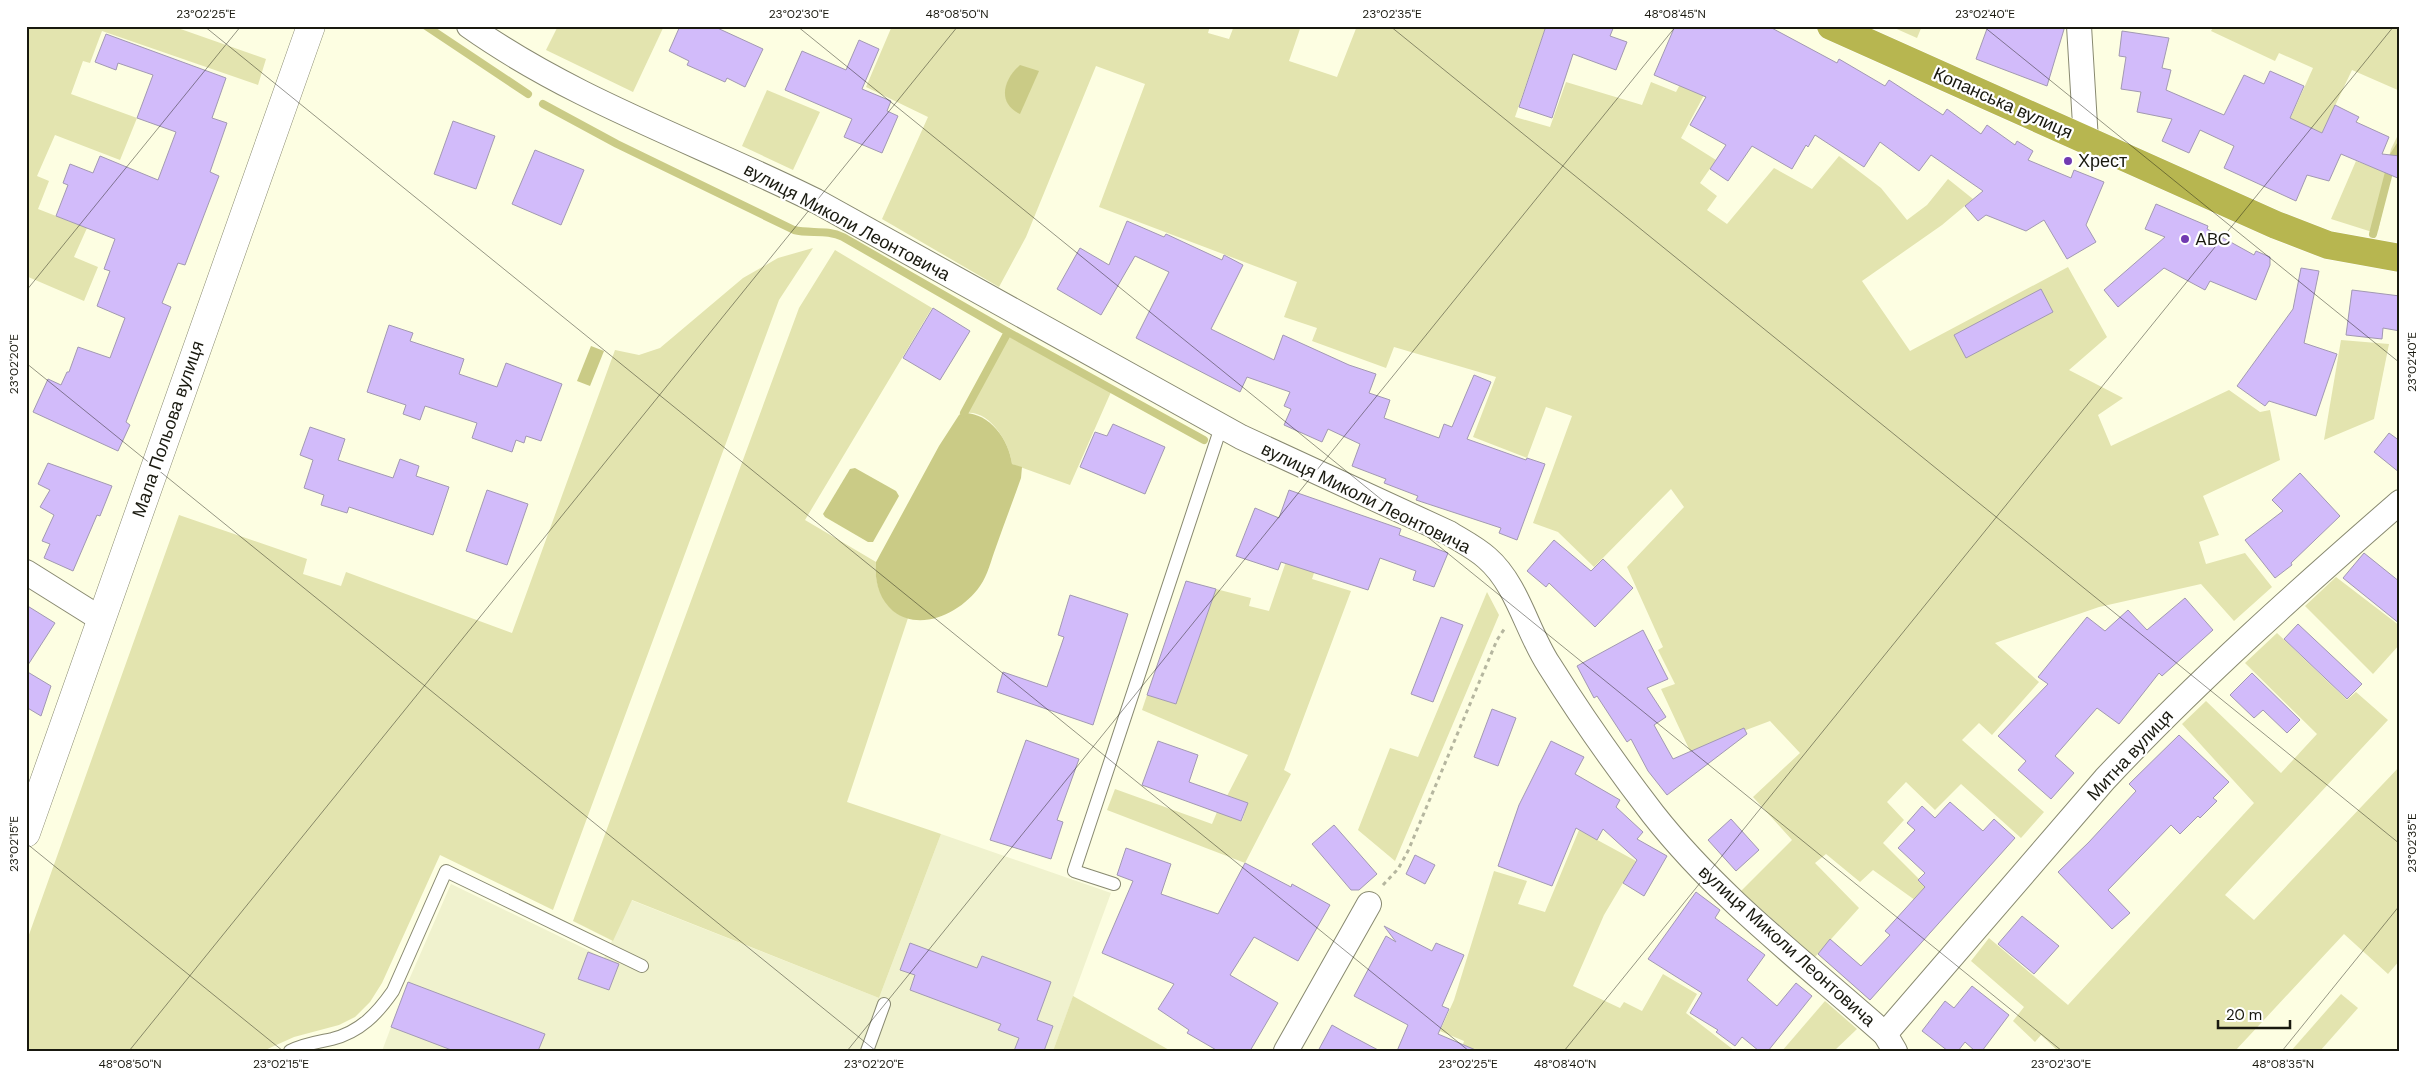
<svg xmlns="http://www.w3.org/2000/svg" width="2426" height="1077" font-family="'DM Sans',sans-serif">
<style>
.built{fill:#f0f2ce}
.green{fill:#e3e4af}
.water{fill:#cacb86}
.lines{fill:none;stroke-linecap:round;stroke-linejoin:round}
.stream{stroke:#cacb86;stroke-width:8}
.building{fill:#d2bbfa;stroke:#a299b2}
.service-casing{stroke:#888970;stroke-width:14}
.minor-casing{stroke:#888970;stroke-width:26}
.tertiary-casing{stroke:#888970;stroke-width:29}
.trunk-casing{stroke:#fff;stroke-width:29}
.path{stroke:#b5b69f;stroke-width:3;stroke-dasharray:4 4;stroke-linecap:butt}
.service{stroke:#fff;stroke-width:12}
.minor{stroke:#fff;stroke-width:24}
.tertiary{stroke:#fff;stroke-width:28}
.trunk{stroke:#b7b650;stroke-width:28}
.ticks{fill:none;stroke:#19190f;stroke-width:1;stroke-opacity:0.45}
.poi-dot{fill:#713ab1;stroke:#fff;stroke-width:2}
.labels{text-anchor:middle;stroke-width:4.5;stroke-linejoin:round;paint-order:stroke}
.street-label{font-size:18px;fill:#19190f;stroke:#fff}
.poi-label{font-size:18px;fill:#19190f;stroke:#fff;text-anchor:start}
.neatline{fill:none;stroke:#19190f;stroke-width:2}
.ticks-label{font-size:12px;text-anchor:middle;fill:#19190f}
</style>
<rect width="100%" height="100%" fill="#fdfee2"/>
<path class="built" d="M941 834 1111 893 1053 1051H382L408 982 451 884 604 958 631 900 879 998Z"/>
<g class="green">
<path d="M26 26H172L266 59 258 85 102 31 90 63 83 61 71 94 137 118 120 160 55 135 37 176 49 181 38 209 87 228 74 257 98 267 84 301 26 276Z"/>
<path d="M558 26H664L633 92 546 50Z"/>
<path d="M892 26H1210L1208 33 1229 39 1234 26H1301L1289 61 1337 77 1357 26H1546L1515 117 1550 127 1566 82 1642 105 1651 82 1676 92 1686 73 1710 84 1681 138 1716 160 1700 183 1717 196 1707 210 1727 224 1774 168 1812 189 1839 156 1881 188 1907 220 1927 205 1948 179 1973 199 1942 225 1862 281 1910 351 2068 267 2107 337 2069 370 2123 398 2098 415 2111 446 2229 390 2260 412 2270 410 2280 460 2203 496 2219 535 2199 542 2206 564 2245 553 2272 587 2234 621 2201 584 2099 607 1995 643 2039 682 1992 735 1979 723 1962 740 2044 812 2021 838 1961 784 1935 810 1906 782 1887 802 1904 820 1883 843 1937 897 1926 908 1873 870 1860 882 1826 854 1815 863 1859 908 1815 957 1741 891 1792 840 1753 797 1800 753 1770 721 1690 751 1661 689 1675 684 1658 650 1663 647 1627 567 1684 507 1671 489 1594 567 1558 532 1533 523 1572 416 1546 407 1527 458 1473 437 1496 377 1394 347 1386 368 1312 341 1317 328 1284 317 1297 282 1099 207 1145 84 1096 66 1026 237 999 287 882 219 928 117 866 87Z"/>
<path d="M1890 26H1922L1917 38Z"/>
<path d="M2214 26H2400V91L2352 70 2322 133 2290 119 2313 68 2279 53 2275 61 2211 31Z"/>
<path d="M767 90 820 112 793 170 742 146Z"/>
<path d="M2400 131V149L2395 155 2378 231H2369L2331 219 2356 161 2385 172 2391 149Z"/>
<path d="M813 248 779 300 553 910 440 855 382 983 370 1002 355 1017 339 1025 294 1037 263 1051H26V943L179 515 307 559 303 574 341 586 346 572 512 633 615 350 639 355 660 348 743 278 778 258Z"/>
<path d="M835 250 932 308 805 520 876 562C873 585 885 612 908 618L847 802 941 834 879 998 632 900 613 941 573 921 799 308Z"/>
<path d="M1004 334 1111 392 1070 485 1012 464C1010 442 986 403 959 415Z"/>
<path d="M2341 340 2389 344 2374 419 2324 440Z"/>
<path d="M1289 553 1318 561 1312 579 1351 591 1284 770 1291 774 1245 863 1107 810 1115 789 1212 824 1217 812 1242 821 1248 803 1227 796 1248 755 1142 710 1147 695 1176 704 1216 589 1251 598 1249 606 1269 611Z"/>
<path d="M2336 577 2400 626V644L2373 674 2305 606Z"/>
<path d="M1487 592 1499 615 1395 861 1358 830 1390 748 1418 757Z"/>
<path d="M2277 633 2347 700 2356 692 2388 720 2225 895 2254 920 2400 766V960L2388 974 2344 934 2235 1051H2058L2041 1035 2035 1042 2013 1021 2024 1007 1971 961 1989 938 2068 1005 2254 803 2182 724 2206 701 2281 773 2317 734 2245 663Z"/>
<path d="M1579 830 1636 861 1604 915 1573 986 1620 1008 1624 1002 1642 1011 1663 974 1697 994 1686 1013 1735 1051H1461L1464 1041 1440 1031 1454 1000 1494 871 1527 881 1518 904 1545 912Z"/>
<path d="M2341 994 2358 1008 2320 1051H2291Z"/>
<path d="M1073 996 1171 1051H1053Z"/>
<path d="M1825 1001 1857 1029 1834 1051H1782Z"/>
</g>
<g class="water">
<path d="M1020 65 1039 71 1020 114C997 103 1003 80 1020 65Z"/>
<path d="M591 346 604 351 590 386 577 381Z"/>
<path d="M964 413C990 413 1009 440 1012 464L1022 467 1021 478C1013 501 1004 524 996 547 991 560 988 575 980 586 962 612 921 633 893 611 879 599 874 580 876 562L939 446 959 415Z"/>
<path d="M855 468 896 491 899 496 873 542H868L825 517 823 514 850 469Z"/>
</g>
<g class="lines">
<g class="stream">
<path d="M426 26 528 94"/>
<path d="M543 104 617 144 794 230C810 234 827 229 843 237L1008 332 964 413"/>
<path d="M2373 234 2393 157 2400 146"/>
<path d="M1008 332 1204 440"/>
</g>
</g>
<g class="building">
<path d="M680 26H713L763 49 745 87 727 78 725 82 705 73 687 65 689 61 669 51Z"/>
<path d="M1546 26H1614L1610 36 1627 42 1616 70 1573 54 1552 118 1519 107Z"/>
<path d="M1675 26H1768L1837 63 1839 59 1885 86 1889 80 1943 115 1947 109 1981 134 1987 125 2015 145 2017 141 2033 151 2028 160 2071 178 2074 170 2104 182 2086 225 2096 242 2067 259 2044 220 2026 231 1986 215 1978 221 1965 206 1983 191 1931 155 1919 171 1880 142 1864 167 1815 135 1808 147 1806 145 1792 169 1752 146 1728 181 1710 169 1726 145 1690 125 1706 97 1654 75Z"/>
<path d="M1988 26H2065L2047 86 1976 59Z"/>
<path d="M2122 31 2169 38 2162 68 2171 70 2166 90 2224 115 2244 75 2264 84 2270 71 2304 86 2290 118 2322 133 2335 105 2359 117 2356 122 2389 137 2382 154 2400 156V179L2341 154 2329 181 2307 175 2296 201 2224 168 2234 146 2200 130 2189 153 2162 141 2172 119 2137 112 2141 92 2121 89 2126 57 2119 56Z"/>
<path d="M106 34 226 78 212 118 227 123 210 172 219 176 185 265 178 263 162 303 171 307 126 422 130 425 118 451 33 412 48 379 61 385 67 372H69L78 347 110 358 125 318 97 306 110 271 104 269 115 239 56 216 68 185 63 183 70 164 93 173 100 156 158 180 176 132 137 118 153 75 118 63 116 70 95 62Z"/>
<path d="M859 40 879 49 862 89 891 101 887 111 898 116 882 153 844 137 852 119 785 90 802 51 846 70Z"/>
<path d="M453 121 495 136 476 189 434 174Z"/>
<path d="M535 150 584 170 561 225 512 204Z"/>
<path d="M2156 204 2208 226 2207 229 2254 255 2256 251 2270 257V265L2256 300 2210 281 2205 290 2164 268 2118 307 2104 290 2165 237 2145 229Z"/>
<path d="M1127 221 1164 237 1166 234 1222 260 1224 255 1243 265 1211 329 1274 360 1283 335 1349 365 1376 374 1369 393 1390 400 1384 418 1439 438 1444 424 1452 427 1474 375 1491 382 1467 439 1526 460 1527 458 1545 464 1517 540 1499 533 1501 528 1416 500 1418 496 1384 483 1386 479 1352 466 1360 444 1328 429 1322 442 1284 425 1291 409 1284 406 1290 392 1247 377 1240 392 1136 338 1169 272 1135 256 1101 315 1057 289 1080 248 1109 265Z"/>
<path d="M2301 268 2319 271 2304 343 2337 354 2316 416 2269 401 2265 406 2237 386 2293 309Z"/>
<path d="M2041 289 2053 312 1966 358 1954 335Z"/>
<path d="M2352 290 2400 296V331L2383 328 2382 339 2346 335Z"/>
<path d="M933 308 970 331 940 380 903 358Z"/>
<path d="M389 325 413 333 410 341 464 359 459 374 497 387 506 363 562 384 541 441 526 436 524 443 516 440 512 452 472 438 477 423 425 406 420 420 403 414 406 405 367 392Z"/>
<path d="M1113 424 1165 447 1145 494 1080 467 1095 432 1107 436Z"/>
<path d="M310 427 345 439 338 460 393 478 400 459 419 466 416 476 449 487 433 535 349 507 347 513 321 505 324 495 304 488 313 460 300 455Z"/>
<path d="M2389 433 2400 441V473L2374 452Z"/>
<path d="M48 463 112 486 100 516 97 515 73 571 44 558 50 544 42 541 54 515 40 507 50 490 38 484Z"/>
<path d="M2300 473 2340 516 2291 563 2292 565 2275 578 2245 540 2283 511 2272 500Z"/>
<path d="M487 490 528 504 507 565 466 551Z"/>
<path d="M1289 490 1401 529 1399 535 1448 553 1434 587 1413 580 1416 571 1380 558 1368 590 1281 562 1278 570 1236 556 1255 508 1279 518Z"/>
<path d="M1554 540 1591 571 1603 559 1633 588 1595 627 1549 583 1546 587 1527 571Z"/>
<path d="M2364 553 2400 582V624L2343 578Z"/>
<path d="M1186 581 1216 589 1176 704 1147 695Z"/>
<path d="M1070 595 1128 614 1093 725 997 692 1003 672 1047 687 1064 637 1058 635Z"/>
<path d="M2185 598 2213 630 2162 676 2159 673 2119 724 2097 708 2055 756 2074 773 2051 799 2018 770 2026 761 1998 736 2048 684 2038 677 2087 617 2105 631 2128 610 2147 630Z"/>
<path d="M26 605 55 623 26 668Z"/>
<path d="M1441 617 1463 625 1433 702 1411 694Z"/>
<path d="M2298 624 2362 684 2347 699 2284 639Z"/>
<path d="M1643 630 1668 679 1647 688 1666 717 1654 725 1673 759 1744 728 1747 734 1667 795 1648 771 1631 739 1627 742 1597 696 1594 698 1577 666Z"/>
<path d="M26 671 51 686 41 716 26 707Z"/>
<path d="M2252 673 2300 720 2287 733 2263 710 2254 718 2230 695Z"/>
<path d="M1492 709 1516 718 1498 766 1474 757Z"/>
<path d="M2179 735 2229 782 2213 798 2217 801 2200 818 2198 816 2180 834 2171 825 2108 890 2130 913 2112 929 2058 872 2089 842 2136 791 2129 784Z"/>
<path d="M1026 740 1079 759 1057 820 1063 822 1051 859 990 840Z"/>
<path d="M1158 741 1198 755 1189 782 1248 803 1241 821 1142 785Z"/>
<path d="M1551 741 1584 757 1575 774 1620 800 1616 807 1643 832 1637 839 1667 856 1644 896 1623 883 1637 860 1603 829 1597 840 1576 828 1552 886 1498 866 1519 805Z"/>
<path d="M1950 802 1983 831 1994 819 2015 838 1870 1000 1818 954 1830 939 1861 966 1890 935 1885 931 1925 887 1918 880 1925 873 1898 848 1915 830 1907 823 1922 806 1935 818Z"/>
<path d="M1731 819 1759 850 1736 871 1708 840Z"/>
<path d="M1334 825 1377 874 1359 890H1351L1312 844Z"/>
<path d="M1126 848 1171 864 1161 894 1218 914 1245 863 1291 887 1292 884 1330 905 1298 961 1254 937 1230 975 1278 1003 1250 1051H1218L1187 1033 1189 1030 1158 1009 1174 984 1102 953 1133 881 1117 875Z"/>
<path d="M1415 855 1435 865 1425 884 1406 874Z"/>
<path d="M1696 892 1720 910 1715 918 1765 955 1747 980 1777 1006 1796 983 1812 996 1768 1051H1759L1742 1037 1735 1046 1716 1032 1718 1030 1690 1013 1702 993 1648 959Z"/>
<path d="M2022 916 2059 946 2034 974 1998 944Z"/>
<path d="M1384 926 1432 951 1436 943 1464 955 1442 1006 1449 1009 1438 1034 1478 1051H1397L1408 1025 1354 996 1386 936 1396 942Z"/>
<path d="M910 943 977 968 982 956 1051 982 1037 1020 1053 1026 1044 1051H1014L1019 1038 998 1030 1001 1024 910 990 915 975 900 970Z"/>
<path d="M588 952 619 964 609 990 578 979Z"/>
<path d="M408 982 545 1034 538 1051H454L391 1027Z"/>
<path d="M1972 986 2009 1015 1982 1051H1975L1965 1042 1958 1051H1948L1922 1031 1945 1001 1954 1008Z"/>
<path d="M1332 1025 1346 1033 1380 1051H1318Z"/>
</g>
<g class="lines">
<defs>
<g id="service">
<path d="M1114 884 1074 871 1221 427"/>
<path d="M290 1051C303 1044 318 1042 332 1039 360 1032 377 1014 393 991L446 871 642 966"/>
<path d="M867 1051 884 1004"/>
</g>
<g id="minor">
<path d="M469 26C575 101 700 143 816 201L1241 437 1449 533C1462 541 1476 548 1487 558 1518 585 1527 632 1549 665 1581 716 1616 766 1653 814 1719 898 1805 963 1885 1034L1895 1051"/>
<path d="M2079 26 2086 141"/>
<path d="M26 572 101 619"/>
<path d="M1885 1034 2105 779C2197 681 2299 590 2400 502"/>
<path d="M1286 1051 1369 904"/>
</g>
<path id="tertiary" d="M26 833 311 26"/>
<path id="trunk" d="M1831 26 2276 225 2328 245 2400 258"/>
</defs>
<use href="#service" class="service-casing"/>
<use href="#minor" class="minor-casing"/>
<use href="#tertiary" class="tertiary-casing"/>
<use href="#trunk" class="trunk-casing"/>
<path class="path" d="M1383 885 1398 869 1408 851 1497 640 1505 628"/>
<use href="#service" class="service"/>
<use href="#minor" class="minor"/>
<use href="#tertiary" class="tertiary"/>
<use href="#trunk" class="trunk"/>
</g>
<path class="ticks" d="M204 26 1469 1051M797 26 2062 1051M1390 26 2400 844M1983 26 2400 363M26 291 241 26M26 363 876 1051M26 843 283 1051M129 1051 958 26M847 1051 1676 26M1564 1051 2394 26M2282 1051 2400 905"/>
<g class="poi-dot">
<circle cx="2068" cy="161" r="5"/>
<circle cx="2185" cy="239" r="5"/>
</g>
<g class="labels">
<g class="street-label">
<text transform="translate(2003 103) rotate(24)" y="6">Копанська вулиця</text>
<text transform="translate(847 222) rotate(28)" y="6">вулиця Миколи Леонтовича</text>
<text transform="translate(168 429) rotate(-71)" y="6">Мала Польова вулиця</text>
<text transform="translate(1366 498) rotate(26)" y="6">вулиця Миколи Леонтовича</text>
<text transform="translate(2130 755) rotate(-47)" y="6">Митна вулиця</text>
<text transform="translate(1787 946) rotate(42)" y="6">вулиця Миколи Леонтовича</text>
</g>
<g class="poi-label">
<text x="2078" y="167">Хрест</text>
<text x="2195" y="245">ABC</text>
</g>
</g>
<rect width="2426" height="1077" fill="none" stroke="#ffffff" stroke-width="55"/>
<path d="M2218 1020v8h72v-8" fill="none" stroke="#19190f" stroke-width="2.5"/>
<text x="2226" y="1020" font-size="15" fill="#19190f" stroke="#ffffff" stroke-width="4" paint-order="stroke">20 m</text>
<rect x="28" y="28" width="2370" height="1022" class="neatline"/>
<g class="ticks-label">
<text x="206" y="18">23°02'25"E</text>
<text x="799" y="18">23°02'30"E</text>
<text x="957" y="18">48°08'50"N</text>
<text x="1392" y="18">23°02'35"E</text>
<text x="1675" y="18">48°08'45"N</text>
<text x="1985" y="18">23°02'40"E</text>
<text transform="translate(2412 362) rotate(-90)" y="4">23°02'40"E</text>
<text transform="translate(14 364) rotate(-90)" y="4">23°02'20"E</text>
<text transform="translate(2412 843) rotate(-90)" y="4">23°02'35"E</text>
<text transform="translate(14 844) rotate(-90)" y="4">23°02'15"E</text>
<text x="130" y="1068">48°08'50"N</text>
<text x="281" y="1068">23°02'15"E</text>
<text x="874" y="1068">23°02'20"E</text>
<text x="1468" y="1068">23°02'25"E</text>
<text x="1565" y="1068">48°08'40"N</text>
<text x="2061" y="1068">23°02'30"E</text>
<text x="2283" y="1068">48°08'35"N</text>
</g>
</svg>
